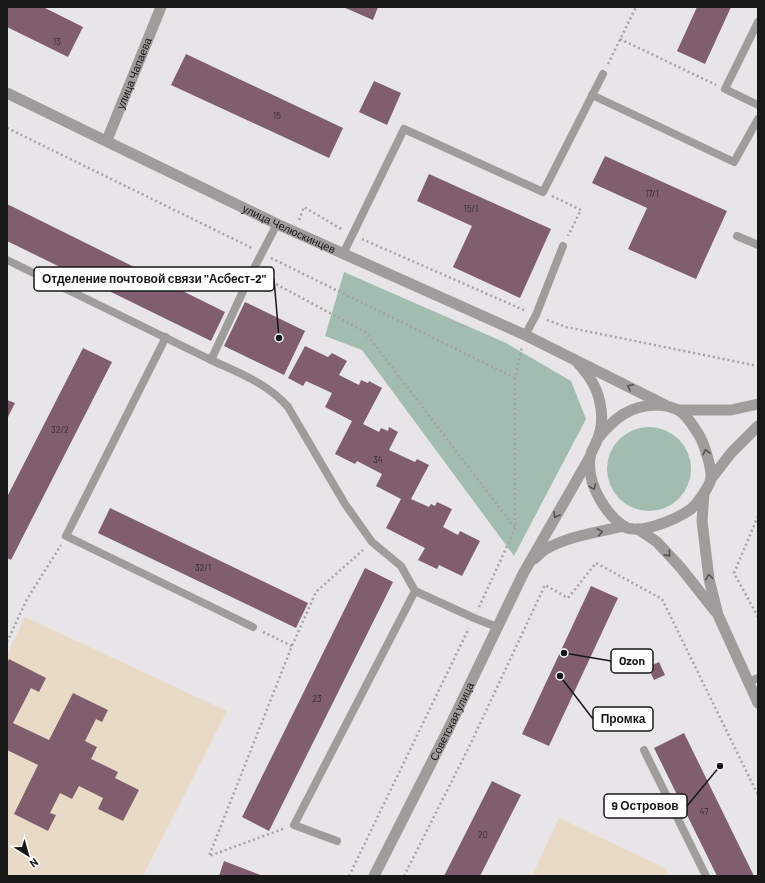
<svg xmlns="http://www.w3.org/2000/svg" width="765" height="883" font-family="Barlow,sans-serif">
<style>
.education{fill:#e8dac7}
.green{fill:#a3bcb0}
.building{fill:#815e6e}
.lines{fill:none;stroke-linecap:round;stroke-linejoin:round}
.path{stroke:#a4a2a5;stroke-width:2.5;stroke-dasharray:2 3;stroke-linecap:butt}
.service{stroke:#9e9d9b;stroke-width:8}
.minor{stroke:#9e9d9b;stroke-width:11}
.tertiary{stroke:#9e9d9b;stroke-width:11}
.oneway{stroke:#545353}
.labels{text-anchor:middle;stroke-width:3;stroke-linejoin:round;paint-order:stroke}
.number-label{font-size:9px;fill:#32292e}
.street-label{font-size:11px;fill:#181718;stroke:#fff}
.leader{fill:none;stroke:#181718;stroke-width:1.5}
.callout-dot{fill:#181718;stroke:#fff;stroke-width:1.5}
.callout{fill:#fff;stroke:#181718;stroke-width:1.5}
.callout-label{font-size:12px;text-anchor:middle;font-weight:bold;fill:#181718}
</style>
<rect width="100%" height="100%" fill="#e8e5e9"/>
<g class="education">
<path d="M25 617 227 711 143 876H7V655Z"/>
<path d="M559 818 665 868 669 876H532Z"/>
</g>
<g class="green">
<path d="M344 272 506 343 571 381 586 419 514 556 362 350 325 336Z"/>
<circle cx="649" cy="469" r="42"/>
</g>
<g class="building">
<path d="M7 7H43L83 27 68 57 7 27Z"/>
<path d="M343 7H378L373 20Z"/>
<path d="M697 7H731L705 64 677 51Z"/>
<path d="M186 54 343 128 329 158 171 85Z"/>
<path d="M374 81 401 93 387 125 359 112Z"/>
<path d="M605 156 727 211 696 279 628 249 647 208 592 183Z"/>
<path d="M429 174 551 229 520 298 453 267 472 226 417 201Z"/>
<path d="M7 204 225 312 211 341 7 241Z"/>
<path d="M245 302 305 331 284 375 224 346Z"/>
<path d="M305 346 328 357 332 353 347 361 339 375 359 385 361 380 368 383 369 381 382 388 363 424 379 432 381 428 388 431 389 427 398 432 389 450 415 462 417 459 429 465 411 499 429 507 431 504 435 506 437 502 452 509 443 527 458 535 460 531 480 541 462 576 439 565 437 569 418 560 425 548 386 528 401 499 376 486 382 474 357 461 355 464 335 454 352 421 325 407 332 393 306 381 303 386 288 378Z"/>
<path d="M83 348 112 362 11 560 7 558V497Z"/>
<path d="M7 400 15 403 7 419Z"/>
<path d="M110 508 308 603 296 628 98 533Z"/>
<path d="M365 568 393 582 269 831 242 817Z"/>
<path d="M591 586 618 598 549 746 522 734Z"/>
<path d="M9 659 46 678 39 692 31 688 13 723 49 740 73 693 108 710 102 722 96 719 85 741 97 747 91 759 118 772 115 778 139 790 123 821 98 809 103 798 79 786 72 799 60 793 50 813 56 815 48 831 14 814 38 765 7 750V663Z"/>
<path d="M659 662 665 675 654 680 648 667Z"/>
<path d="M684 733 754 876H717L654 748Z"/>
<path d="M492 781 521 795 480 876H444Z"/>
<path d="M224 861 263 876H219Z"/>
</g>
<g class="lines">
<g class="path">
<path d="M620 39 716 85"/>
<path d="M608 64 636 7"/>
<path d="M7 128 252 248"/>
<path d="M552 196 581 210 568 236"/>
<path d="M299 220 304 207 343 230"/>
<path d="M362 239 526 311"/>
<path d="M271 258 515 378"/>
<path d="M263 277 365 332 515 528"/>
<path d="M547 320 566 327 758 366"/>
<path d="M758 516 734 573 758 617"/>
<path d="M479 607 515 529V378L522 347"/>
<path d="M263 632 292 646"/>
<path d="M7 642 27 599 61 545"/>
<path d="M283 829 209 856 292 646 316 592 363 550"/>
<path d="M349 876 469 628"/>
<path d="M404 876 470 745 545 585 568 598 596 563 662 599 758 795"/>
</g>
<g class="service">
<path d="M758 22 725 89 758 105"/>
<path d="M592 95 734 162 758 119"/>
<path d="M277 224 252 272 211 360C239 373 267 383 288 407L345 504 372 542 401 566 415 591 474 618 497 627"/>
<path d="M737 236 758 245"/>
<path d="M343 254 404 129 543 192 603 74"/>
<path d="M7 260 211 360"/>
<path d="M525 335 536 315 563 246"/>
<path d="M166 337 66 536 253 627"/>
<path d="M748 682 758 678"/>
<path d="M644 750 706 876"/>
<path d="M337 841 294 825 415 591"/>
</g>
<path class="minor" id="s1" d="M107 140 161 7"/>
<g class="tertiary">
<path id="s2" d="M7 93 277 224 525 335 665 405"/>
<path d="M577 362C590 376 599 390 601 409 603 422 601 433 595 445 593 449 590 454 590 458 588 474 593 488 601 501 606 510 615 520 623 526 639 536 677 519 691 509 697 504 710 486 711 478 712 469 704 443 699 435 694 427 687 415 678 410 670 406 663 405 655 405 629 406 615 418 599 437"/>
<path d="M679 410H731L758 404"/>
<path d="M711 479 731 453 758 426"/>
<path d="M704 493 702 521 709 579 718 615 758 703"/>
<path d="M638 529 657 542 681 568 715 611"/>
<path d="M534 559C538 556 542 551 546 549 569 536 598 532 624 526"/>
<path id="s3" d="M374 876 449 728 523 574 590 457"/>
</g>
</g>
<defs><path id="oneway-chevron" d="M-2-3.5L2.5 0L-2 3.5" fill="none" stroke-width="1.6" stroke-linecap="round" stroke-linejoin="round"/></defs>
<g class="oneway">
<use href="#oneway-chevron" transform="translate(630 387) rotate(-153)"/>
<use href="#oneway-chevron" transform="translate(706 452) rotate(-103)"/>
<use href="#oneway-chevron" transform="translate(593 487) rotate(69)"/>
<use href="#oneway-chevron" transform="translate(556 515) rotate(121)"/>
<use href="#oneway-chevron" transform="translate(600 532) rotate(-12)"/>
<use href="#oneway-chevron" transform="translate(668 554) rotate(48)"/>
<use href="#oneway-chevron" transform="translate(709 577) rotate(-99)"/>
</g>
<g class="labels">
<g class="number-label">
<text x="57" y="45">13</text>
<text x="277" y="119">15</text>
<text x="652" y="197">17/1</text>
<text x="471" y="212">15/1</text>
<text x="60" y="433">32/2</text>
<text x="378" y="463">34</text>
<text x="203" y="571">32/1</text>
<text x="317" y="702">23</text>
<text x="704" y="815">47</text>
<text x="483" y="838">20</text>
</g>
<g class="street-label">
<text dy="4" stroke="none"><textPath href="#s1" startOffset="72">улица Чапаева</textPath></text>
<text dy="4" stroke="none"><textPath href="#s2" startOffset="313">улица Челюскинцев</textPath></text>
<text dy="4" stroke="none"><textPath href="#s3" startOffset="173">Советская улица</textPath></text>
</g>
</g>
<path class="leader" d="M279 338L274 279M564 653L611 661M560 676L593 719M720 766L687 806"/>
<g class="callout-dot">
<circle cx="279" cy="338" r="4"/>
<circle cx="564" cy="653" r="4"/>
<circle cx="560" cy="676" r="4"/>
<circle cx="720" cy="766" r="4"/>
</g>
<g class="callout">
<rect x="34" y="267" width="240" height="24" rx="4"/>
<rect x="611" y="649" width="42" height="24" rx="4"/>
<rect x="593" y="707" width="60" height="24" rx="4"/>
<rect x="604" y="794" width="83" height="24" rx="4"/>
</g>
<g class="callout-label">
<text x="154" y="283">Отделение почтовой связи "Асбест-2"</text>
<text x="632" y="665">Ozon</text>
<text x="623" y="723">Промка</text>
<text x="645" y="810">9 Островов</text>
</g>
<rect width="765" height="883" fill="none" stroke="#181718" stroke-width="16"/>
<g transform="translate(28 855) rotate(143)" stroke="#ffffff" stroke-width="3" paint-order="stroke">
<path d="M0-3L7 15L0 10L-7 15Z" fill="#181718"/>
<text y="-6" font-size="11" font-weight="bold" text-anchor="middle" fill="#181718">N</text>
</g>
</svg>
